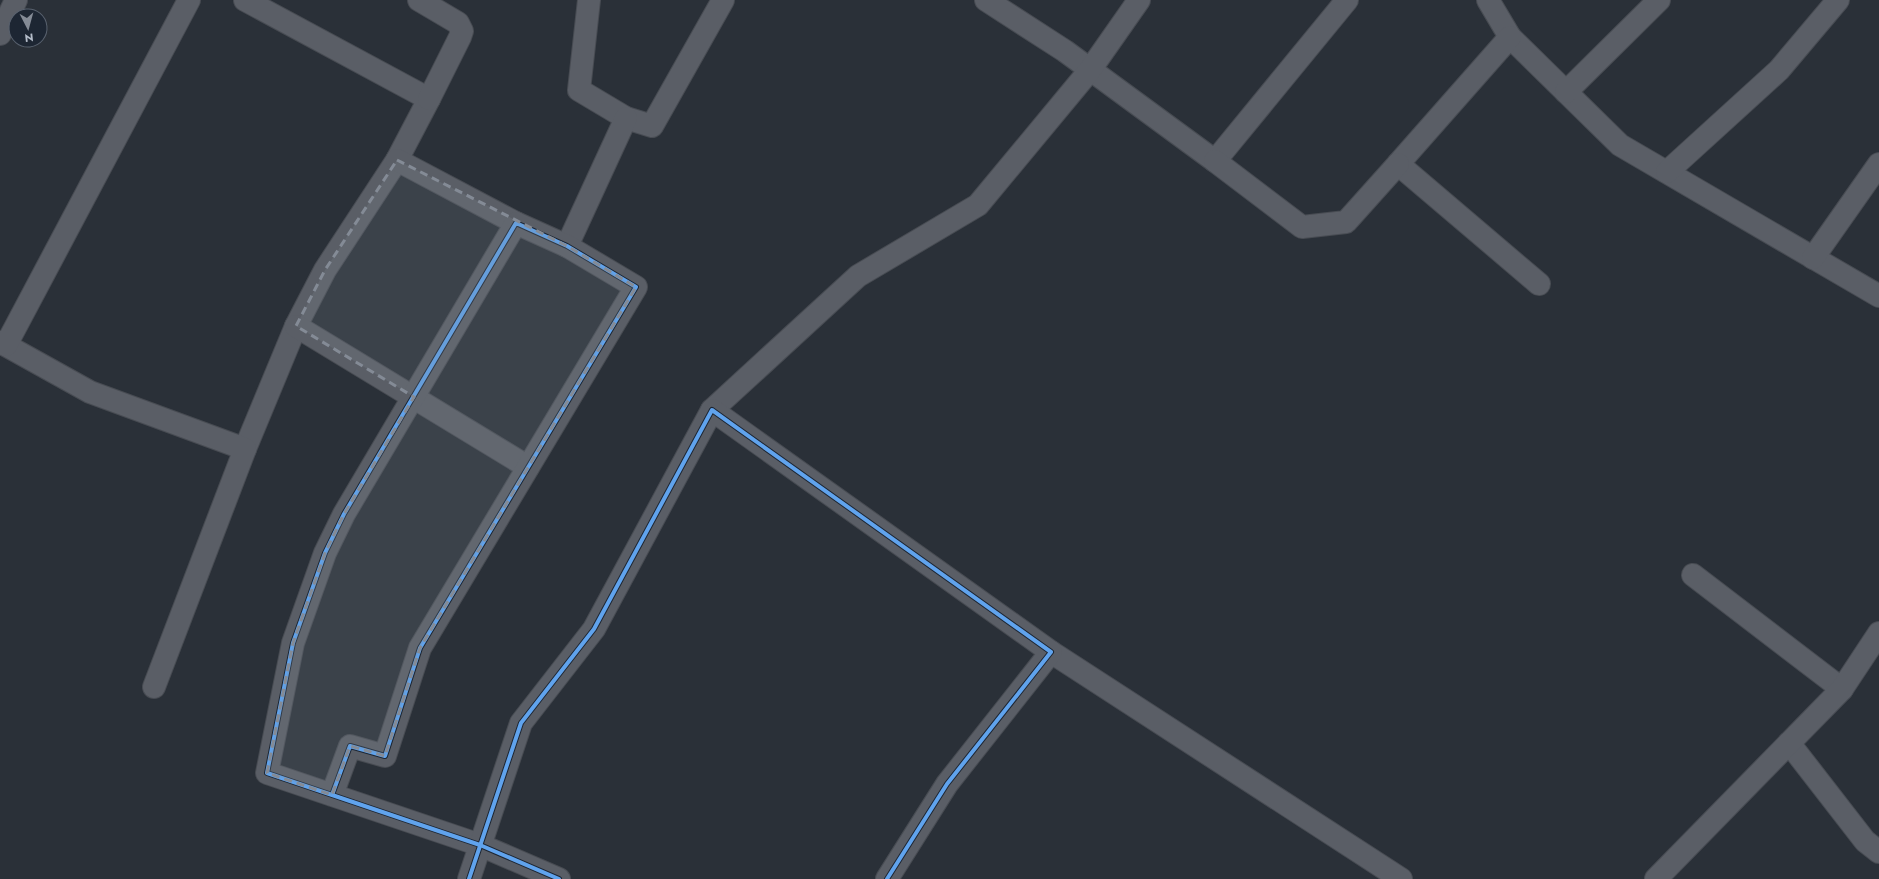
<svg xmlns="http://www.w3.org/2000/svg" width="1879" height="879" font-family="Jost,sans-serif">
<style>
.lines{fill:none;stroke-linecap:round;stroke-linejoin:round}
.minor-casing{stroke:#484c53;stroke-width:24}
.minor{stroke:#5a5e66;stroke-width:22}
.cycleway-casing{stroke:#1d2633;stroke-width:6}
.cycleway{stroke:#60a3ed;stroke-width:4}
.marked{fill:#848b96;fill-opacity:0.2;stroke:#848b96;stroke-width:3;stroke-dasharray:8 5;stroke-linejoin:round}
</style>
<rect width="100%" height="100%" fill="#2a3038"/>
<g class="lines">
<defs>
<g id="minor">
<path d="M245 0 429 99 397 160 325 270 296 326 245 449"/>
<path d="M419 0 458 23 462 31 460 37 429 99"/>
<path d="M589 0 579 90 626 118 652 126 723 0"/>
<path d="M986 0 1065 51 1215 161 1347 0"/>
<path d="M1488 0 1510 37 1620 145 1879 296"/>
<path d="M0 34 16 0"/>
<path d="M1510 37 1398 164 1539 284"/>
<path d="M1566 92 1659 0"/>
<path d="M397 160 516 223"/>
<path d="M1215 161 1302 227 1346 222 1398 164"/>
<path d="M1667 172 1779 70 1838 0"/>
<path d="M567 246 626 118"/>
<path d="M1813 258 1879 164"/>
<path d="M296 326 528 467"/>
<path d="M0 342 90 392 245 449 154 687"/>
<path d="M6 345 189 0"/>
<path d="M712 410 858 276 978 205 1090 70 1139 0"/>
<path d="M1693 575 1842 689"/>
<path d="M1051 652 1401 879"/>
<path d="M1789 743 1865 841 1879 852"/>
<path d="M332 795 350 746 385 756 420 648 636 287 567 246 516 223 344 514 325 553 293 643 267 773 480 845 559 879"/>
<path d="M469 879 521 723 594 629 712 410 1051 652 947 784 887 879"/>
<path d="M1656 879 1842 689 1879 633"/>
</g>
</defs>
<use href="#minor" class="minor-casing"/>
<use href="#minor" class="minor"/>
<defs>
<g id="cycleway">
<path d="M332 795 350 746 385 756 420 648 636 287 567 246 516 223 344 514 325 553 293 643 267 773 480 845 559 879"/>
<path d="M469 879 521 723 594 629 712 410 1051 652 947 784 887 879"/>
</g>
</defs>
<use href="#cycleway" class="cycleway-casing"/>
<use href="#cycleway" class="cycleway"/>
</g>
<path class="marked" d="M397 160 567 246 636 287 420 648 385 756 350 746 332 795 267 773 293 643 325 553 344 514 414 397 296 326 325 270Z"/>
<g transform="translate(28 28) rotate(174)"><circle r="19" fill="#1d2633" stroke="#59626f"/>
<path d="M0-3L7 15L0 10L-7 15Z" fill="#848b96"/>
<text y="-6" font-size="11" font-weight="bold" text-anchor="middle" fill="#b4bcc9">N</text>
</g>
</svg>
